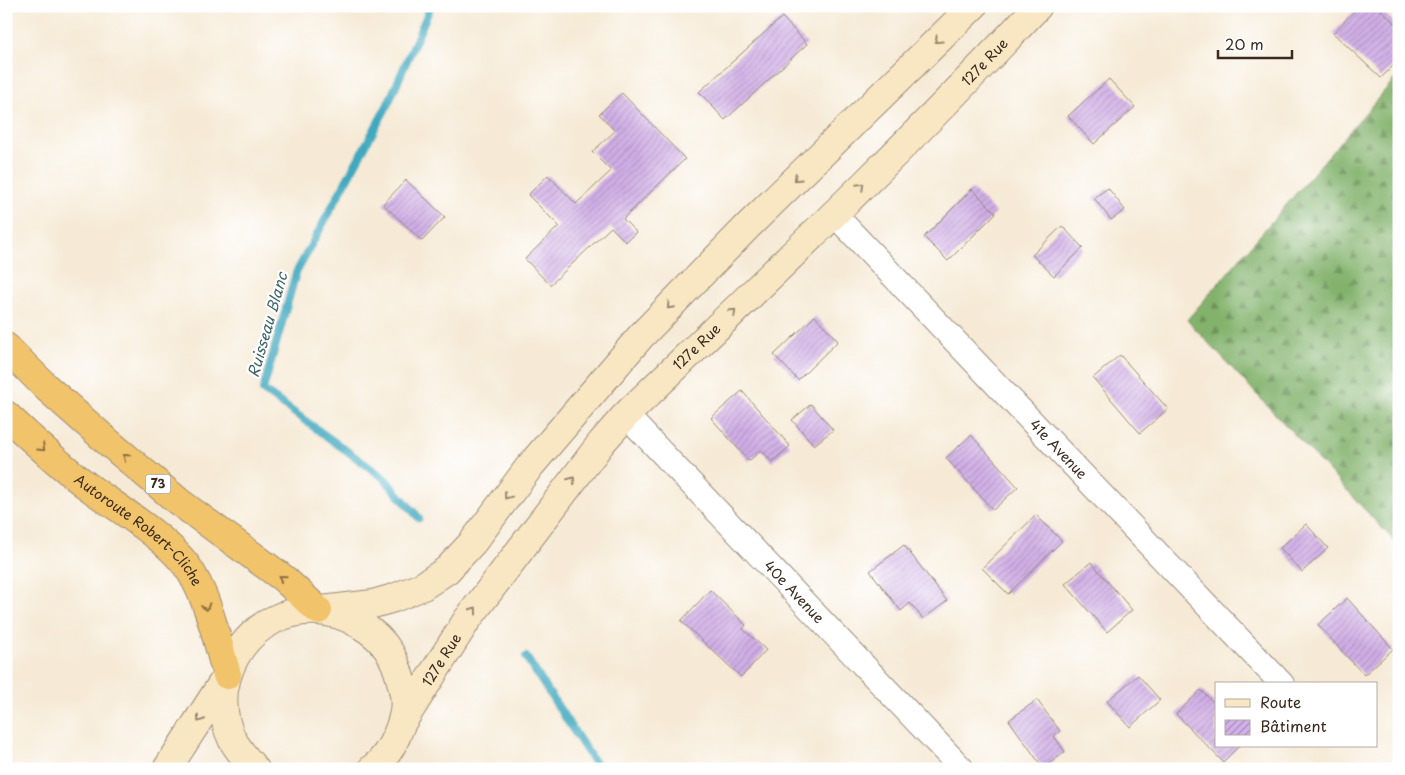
<svg xmlns="http://www.w3.org/2000/svg" width="1405" height="775" font-family="'Playpen Sans',sans-serif">
<style>
.forest{fill:url(#forest-firs);stroke:#5e6e45}
.lines{fill:none;stroke-linecap:round;stroke-linejoin:round}
.stream{stroke:#3fa9bf;stroke-width:8}
.building{fill:url(#building-hatch)}
.street-casing{stroke:#988a7a;stroke-width:26}
.secondary-casing{stroke:#988a7a;stroke-width:30}
.highway-casing{stroke:#988a7a;stroke-width:30}
.street{stroke:#fff;stroke-width:24}
.secondary{stroke:#f9e7c3;stroke-width:28}
.highway{stroke:#f1c36a;stroke-width:28}
.oneway{stroke:#9a8870}
.oneway2{stroke:#8d6f40}
.labels{text-anchor:middle;stroke-width:4.5;stroke-linejoin:round;paint-order:stroke}
.shield{fill:#fff;stroke:#766a62;stroke-width:1}
.shield-label{font-size:12px;font-weight:bold;fill:#3b2a1e}
.street-label{font-size:14px;fill:#3b2a1e;stroke:#fff}
.water-label{font-size:15px;font-style:italic;fill:#3d6366;stroke:#fff}
</style>
<defs>
<pattern id="forest-firs" width="22" height="20" patternUnits="userSpaceOnUse" patternTransform="scale(1.25)"><rect width="22" height="20" fill="#82b26c"/><path d="M5 1l3.5 6h-7zM16 11l3.5 6h-7z" fill="#6c9158"/></pattern>
<pattern id="building-hatch" width="6" height="6" patternUnits="userSpaceOnUse" patternTransform="scale(1.25)"><rect width="6" height="6" fill="#d1afe7"/><path d="M-1 1l2-2M0 6l6-6M5 7l2-2" fill="none" stroke="#ab8fbb"/></pattern>
</defs>
<rect width="100%" height="100%" fill="#fff"/>
<filter id="ink" filterUnits="userSpaceOnUse"><feTurbulence type="fractalNoise" baseFrequency=".02" numOctaves="2"/><feDisplacementMap in="SourceGraphic" scale="10" xChannelSelector="R" yChannelSelector="G"/><feConvolveMatrix kernelMatrix="1 2 1 2 8 2 1 2 1" color-interpolation-filters="sRGB"/></filter>
<filter id="wash" filterUnits="userSpaceOnUse"><feTurbulence type="fractalNoise" baseFrequency=".0096" numOctaves="4" result="noise"/><feDisplacementMap in="SourceGraphic" scale="20" xChannelSelector="R" yChannelSelector="G"/><feGaussianBlur stdDeviation="1.12" result="paint"/><feColorMatrix in="noise" values="0 0 0 0 0 0 0 0 0 0 0 0 0 0 0 0 0 1.4 0 .05"/><feComposite in="paint" operator="in"/></filter>
<g filter="url(#wash)">
<rect width="100%" height="100%" fill="#f6ead6"/>
<path class="forest" d="M1399 74V546L1187 320Z"/>
<g class="lines">
<g class="stream">
<path d="M419 518 384 478 263 390 296 273 387 106 431 6"/>
<path d="M526 657 596 765 605 769"/>
</g>
</g>
<g id="blocks">
<g class="building">
<path d="M1359 6H1377L1399 27V60L1381 78 1333 33Z"/>
<path d="M782 17 807 44 725 120 699 92Z"/>
<path d="M1109 79 1135 107 1094 144 1068 116Z"/>
<path d="M622 93 685 159 623 219 636 232 626 242 611 227 550 285 525 259 559 226 528 195 548 175 576 204 611 171 592 152 615 131 599 114Z"/>
<path d="M406 180 445 217 422 241 383 204Z"/>
<path d="M1108 188 1125 210 1111 220 1094 198Z"/>
<path d="M972 189 996 213 948 261 924 237Z"/>
<path d="M1062 226 1083 248 1054 276 1032 255Z"/>
<path d="M815 316 838 341 798 380 774 355Z"/>
<path d="M1120 355 1168 409 1140 433 1093 378Z"/>
<path d="M742 391 790 446 772 462 761 450 749 461 711 418Z"/>
<path d="M811 404 833 430 814 445 792 420Z"/>
<path d="M971 435 1018 487 993 510 946 458Z"/>
<path d="M1036 515 1062 541 1008 594 982 568Z"/>
<path d="M1306 524 1328 548 1302 572 1280 548Z"/>
<path d="M904 545 947 601 923 619 910 603 901 611 870 571Z"/>
<path d="M1091 562 1132 610 1107 632 1065 584Z"/>
<path d="M710 590 746 625 743 629 766 650 741 677 681 621Z"/>
<path d="M1347 598 1393 649 1364 675 1318 625Z"/>
<path d="M1138 675 1160 700 1130 727 1107 701Z"/>
<path d="M1201 690 1216 705V746H1239L1223 762 1176 714Z"/>
<path d="M1037 700 1060 731 1054 736 1065 752 1043 768 1009 720Z"/>
</g>
</g>
</g>
<g filter="url(#ink)">
<use href="#blocks" fill-opacity="0" stroke="#988a7a" stroke-width="1"/>
<g class="lines">
<defs>
<g id="street">
<path id="s1" d="M834 214 1282 684"/>
<path id="s2" d="M626 415 962 769"/>
</g>
<g id="secondary">
<path d="M322 610 373 604 394 598 423 586 447 570 473 542 530 466 641 336 748 226 973 6"/>
<path id="s3" d="M401 724 467 620 602 442 626 415C765 281 906 148 1038 6"/>
<path d="M167 769 225 679"/>
<path d="M255 769C246 759 238 750 232 739 225 724 222 706 224 690 234 625 301 590 359 624 388 640 398 662 404 695 408 718 391 755 372 769"/>
</g>
<g id="highway">
<path d="M6 347 47 388 108 442 179 502 283 578 318 610"/>
<path id="s4" d="M6 415C33 440 60 466 90 488 120 510 174 542 192 574 210 604 217 641 227 675"/>
</g>
</defs>
<use href="#street" class="street-casing"/>
<use href="#secondary" class="secondary-casing"/>
<use href="#highway" class="highway-casing"/>
<use href="#street" class="street"/>
<use href="#secondary" class="secondary"/>
<use href="#highway" class="highway"/>
</g>
<defs><path id="oneway-chevron" d="M-2-3.5L2.5 0L-2 3.5" fill="none" stroke-width="1.6" stroke-linecap="round" stroke-linejoin="round" transform="scale(1.25)"/></defs>
<g class="oneway">
<use href="#oneway-chevron" transform="translate(938 40) rotate(136)"/>
<use href="#oneway-chevron" transform="translate(797 178) rotate(136)"/>
<use href="#oneway-chevron" transform="translate(861 186) rotate(-45)"/>
<use href="#oneway-chevron" transform="translate(670 306) rotate(134)"/>
<use href="#oneway-chevron" transform="translate(733 312) rotate(-44)"/>
<use href="#oneway-chevron" transform="translate(572 480) rotate(-52)"/>
<use href="#oneway-chevron" transform="translate(507 496) rotate(127)"/>
<use href="#oneway-chevron" transform="translate(474 610) rotate(-54)"/>
<use href="#oneway-chevron" transform="translate(200 719) rotate(123)"/>
</g>
<g class="oneway2">
<use href="#oneway-chevron" transform="translate(42 448) rotate(43)"/>
<use href="#oneway-chevron" transform="translate(126 457) rotate(-140)"/>
<use href="#oneway-chevron" transform="translate(282 578) rotate(-141)"/>
<use href="#oneway-chevron" transform="translate(206 607) rotate(72)"/>
</g>
</g>
<g class="labels">
<rect class="shield" x="145.5" y="474.5" width="25" height="19" rx="4"/>
<g class="shield-label">
<text x="158" y="488">73</text>
</g>
<g class="street-label">
<text dy="5" stroke="none"><textPath href="#s3" startOffset="886">127e Rue</textPath></text>
<text dy="5" stroke="none"><textPath href="#s3" startOffset="481">127e Rue</textPath></text>
<text dy="5" stroke="none"><textPath href="#s1" startOffset="325">41e Avenue</textPath></text>
<text dy="5" stroke="none"><textPath href="#s4" startOffset="176">Autoroute Robert-Cliche</textPath></text>
<text dy="5" stroke="none"><textPath href="#s2" startOffset="244">40e Avenue</textPath></text>
<text dy="5" stroke="none"><textPath href="#s3" startOffset="76">127e Rue</textPath></text>
</g>
<g class="water-label">
<text transform="translate(268 325) rotate(-74)" y="5">Ruisseau Blanc</text>
</g>
</g>
<rect width="1405" height="775" fill="none" stroke="#fff" stroke-width="25"/>
<rect x="1215" y="682" width="162" height="65" fill="#ffffff" stroke="#b1aaa5"/>
<rect x="1225" y="699" width="25" height="8" fill="#f9e7c3" stroke="#b1aaa5"/>
<text x="1260" y="708" font-size="15" fill="#3b2a1e">Route</text>
<rect x="1225" y="720" width="25" height="15" fill="url(#building-hatch)" stroke="#b1aaa5"/>
<text x="1260" y="732" font-size="15" fill="#3b2a1e">Bâtiment</text>
<path d="M1218 50v8h74v-8" fill="none" stroke="#3b2a1e" stroke-width="2.5"/>
<text x="1225" y="50" font-size="15" fill="#3b2a1e" stroke="#ffffff" stroke-width="4" paint-order="stroke">20 m</text>
</svg>
